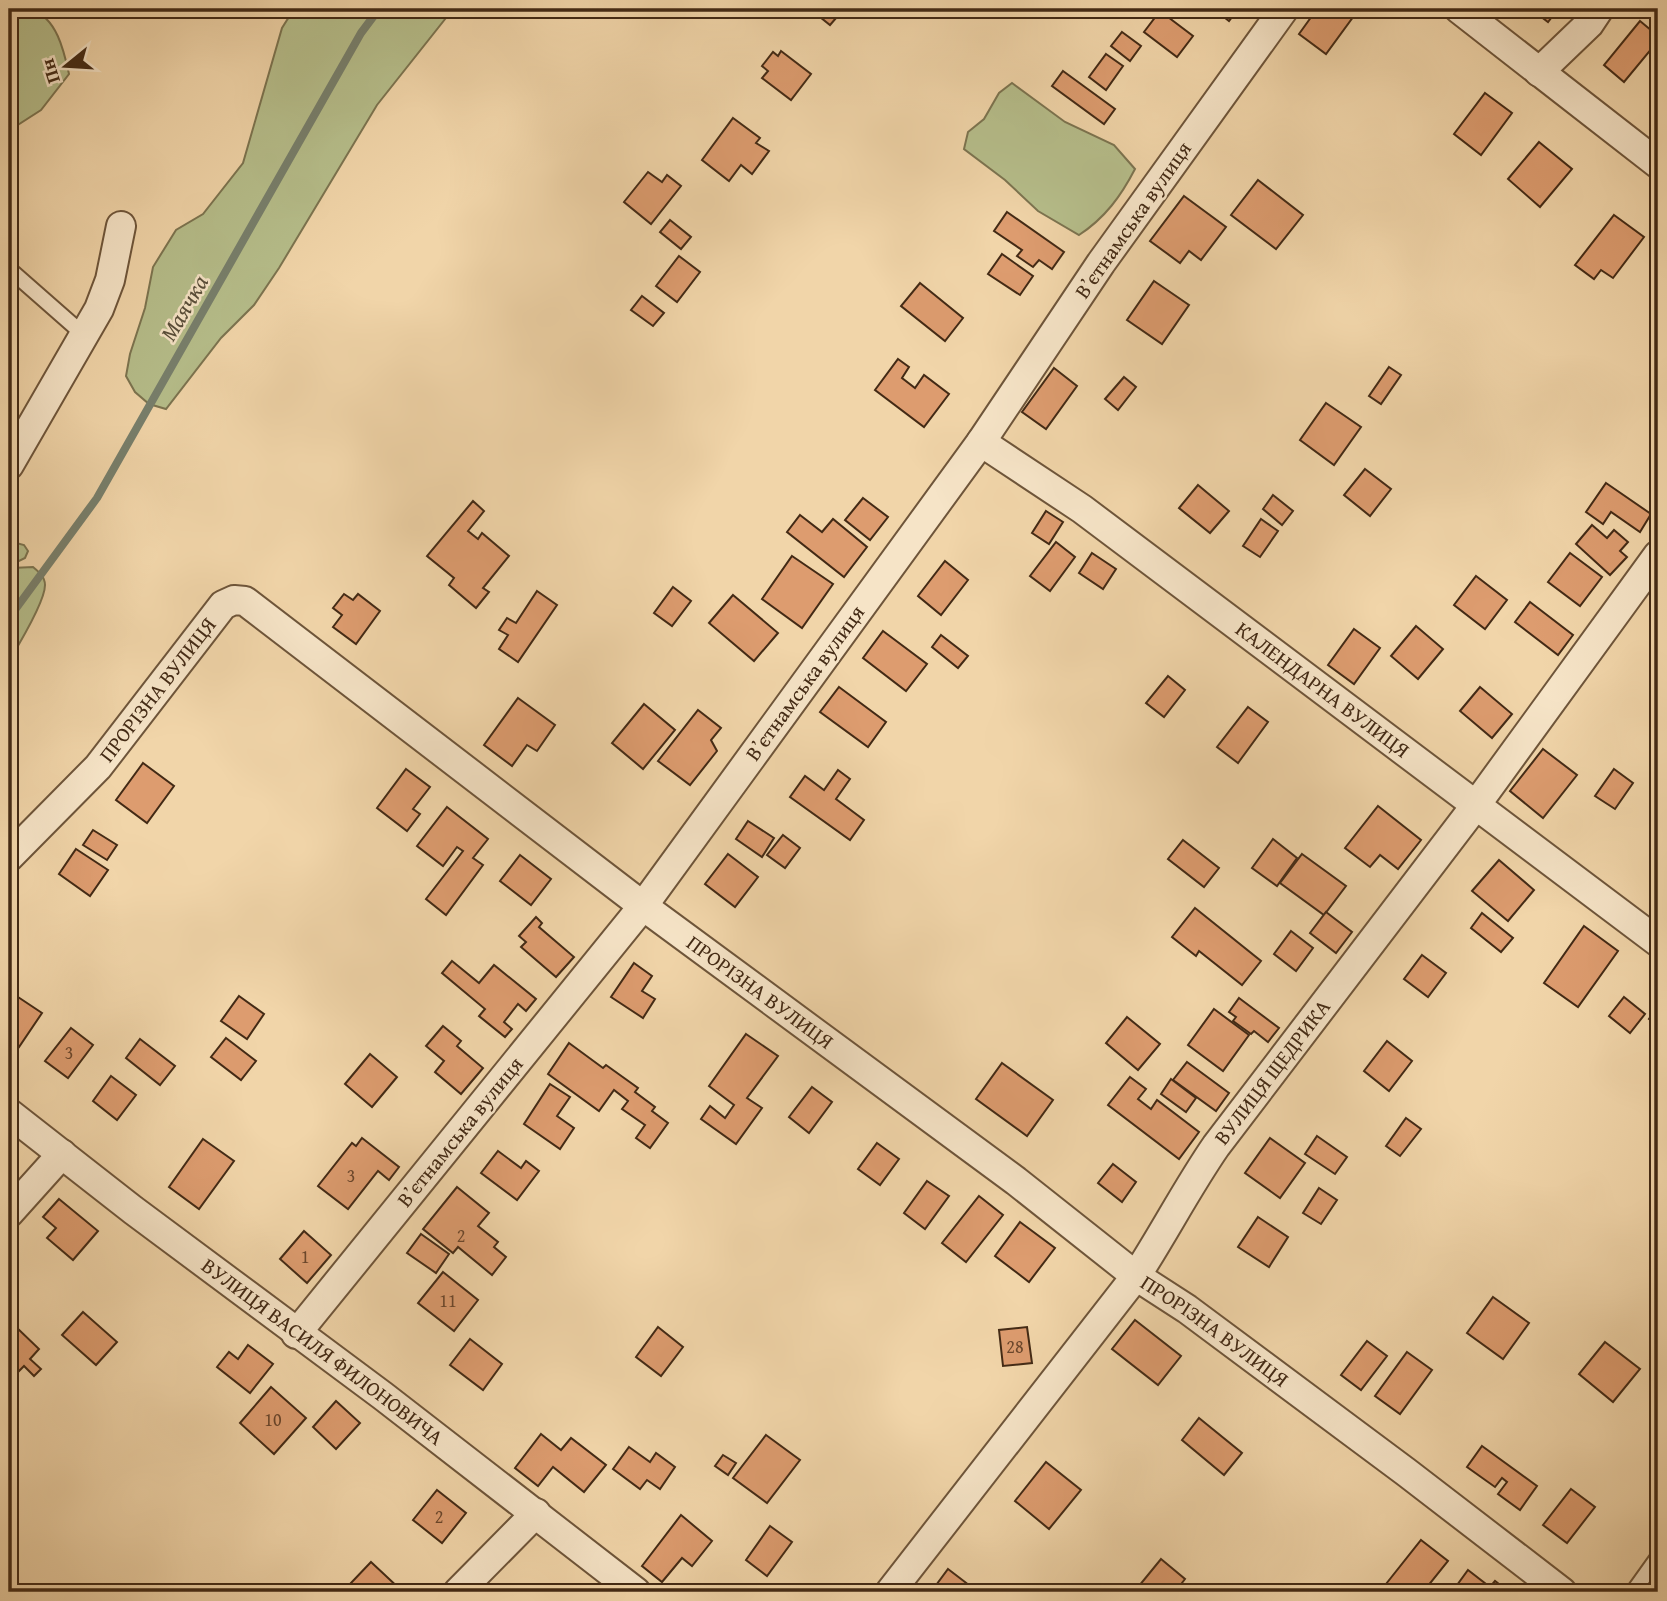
<svg xmlns="http://www.w3.org/2000/svg" width="1667" height="1601" font-family="'Gentium Book Plus',serif">
<style>
.green{fill:#b6be8b;stroke:#7c7450;stroke-width:2}
.lines{fill:none;stroke-linecap:round;stroke-linejoin:round}
.stream{stroke:#78806d;stroke-width:8}
.building{fill:#dd9c6f;stroke:#432a15;stroke-width:2}
.lane-casing{stroke:#6e553a;stroke-width:18}
.street-casing{stroke:#6e553a;stroke-width:32}
.lane{stroke:#f6e4c7;stroke-width:14}
.street{stroke:#f6e4c7;stroke-width:28}
.labels{text-anchor:middle;stroke-width:5;stroke-linejoin:round;paint-order:stroke}
.number-label{font-size:18px;fill:#6a462c}
.street-label{font-size:21px;fill:#432a15;stroke:#f6e4c7}
.water-label{font-size:23px;font-style:italic;fill:#594e3a;stroke:#f6e4c7}
</style>
<rect width="100%" height="100%" fill="#f1d5a9"/>
<filter id="stains"><feTurbulence type="fractalNoise" baseFrequency=".00286" numOctaves="4"/><feColorMatrix values="0 0 0 0 .2 0 0 0 0 .09 0 0 0 0 .02 0 0 0 .5 -.17"/></filter>
<radialGradient id="worn" r=".72"><stop offset=".6" stop-color="#630" stop-opacity="0"/><stop offset="1" stop-color="#630" stop-opacity=".3"/></radialGradient>
<g class="green">
<path d="M9 9C15 9 25 7 31 9 57 18 64 51 69 74L41 110 13 128H9Z"/>
<path d="M294 9H453L377 105 279 268 254 305 221 338 166 409 149 404 135 392 126 376 130 354 145 308 153 267 176 230 203 214 243 163 282 28Z"/>
<path d="M1012 83 1065 122 1114 145 1135 169C1121 196 1105 218 1079 235L1038 211 1005 180 964 149 968 132 984 119 999 93Z"/>
<path d="M9 541 24 545 28 551 25 558 9 566Z"/>
<path d="M33 567C39 572 45 577 45 585 45 602 18 646 9 661V573L12 568Z"/>
</g>
<g class="lines">
<path class="stream" d="M9 618 97 498 361 33 379 9"/>
</g>
<g class="building">
<path d="M810 9H842L843 10 830 25Z"/>
<path d="M1204 9H1238L1229 21 1214 9 1210 14Z"/>
<path d="M1317 9H1349L1356 13 1326 54 1299 34Z"/>
<path d="M1531 9H1558L1548 22Z"/>
<path d="M1160 11 1193 36 1177 57 1144 32Z"/>
<path d="M1640 21 1658 36V41L1624 82 1604 65Z"/>
<path d="M1122 32 1141 46 1130 61 1111 46Z"/>
<path d="M781 51 811 74 791 100 762 78 768 71 762 66 773 52 778 56Z"/>
<path d="M1106 54 1123 66 1106 90 1089 77Z"/>
<path d="M1063 71 1115 109 1104 124 1052 86Z"/>
<path d="M1485 93 1512 113 1481 155 1454 134Z"/>
<path d="M733 118 760 138 756 143 769 151 752 174 741 165 729 181 702 160Z"/>
<path d="M1539 142 1572 169 1540 207 1508 179Z"/>
<path d="M648 172 662 182 667 175 681 186 651 224 624 202Z"/>
<path d="M1258 180 1303 215 1276 249 1231 215Z"/>
<path d="M1184 196 1226 227 1201 260 1189 251 1180 263 1150 241Z"/>
<path d="M1007 212 1064 252 1052 269 1039 260 1033 267 1017 256 1022 250 994 231Z"/>
<path d="M1614 215 1644 237 1613 278 1601 270 1594 279 1575 265Z"/>
<path d="M670 220 691 237 681 249 660 232Z"/>
<path d="M1002 254 1033 276 1020 295 988 274Z"/>
<path d="M679 256 700 272 677 302 656 286Z"/>
<path d="M1154 281 1189 305 1162 344 1127 320Z"/>
<path d="M920 283 963 318 945 341 901 306Z"/>
<path d="M642 296 664 313 653 326 631 310Z"/>
<path d="M898 359 909 367 902 378 915 388 924 375 949 394 924 427 875 390Z"/>
<path d="M1389 367 1401 375 1381 404 1369 396Z"/>
<path d="M1054 368 1077 386 1046 429 1022 412Z"/>
<path d="M1124 377 1136 387 1118 410 1105 399Z"/>
<path d="M1326 403 1361 427 1334 465 1300 440Z"/>
<path d="M1365 469 1391 489 1370 516 1344 495Z"/>
<path d="M1606 483 1651 514 1640 532 1611 512 1603 524 1586 512Z"/>
<path d="M1198 485 1229 511 1210 533 1179 508Z"/>
<path d="M1273 495 1293 511 1282 525 1263 509Z"/>
<path d="M863 498 888 517 870 540 845 520Z"/>
<path d="M473 501 484 511 468 531 478 539 482 533 509 556 483 588 489 592 476 608 449 585 454 578 427 556Z"/>
<path d="M1046 511 1063 522 1049 544 1032 533Z"/>
<path d="M800 515 822 532 833 519 867 547 844 577 787 532Z"/>
<path d="M1261 519 1278 531 1260 557 1243 546Z"/>
<path d="M1592 525 1607 538 1614 530 1628 542 1620 551 1627 557 1610 575 1576 544Z"/>
<path d="M1056 542 1075 557 1050 591 1030 576Z"/>
<path d="M1092 553 1116 569 1103 589 1079 573Z"/>
<path d="M1570 553 1602 577 1580 606 1548 582Z"/>
<path d="M792 556 833 584 802 628 762 599Z"/>
<path d="M945 561 968 580 941 615 918 596Z"/>
<path d="M1476 576 1507 600 1485 629 1454 605Z"/>
<path d="M673 587 691 601 672 626 654 613Z"/>
<path d="M537 591 557 605 518 662 499 649 508 635 499 630 507 618 516 623Z"/>
<path d="M344 594 353 600 358 594 380 611 356 644 333 627 342 615 333 608Z"/>
<path d="M733 595 778 633 754 661 709 623Z"/>
<path d="M1530 602 1573 635 1558 655 1515 622Z"/>
<path d="M1416 626 1443 649 1418 679 1391 656Z"/>
<path d="M1354 629 1380 648 1354 684 1328 665Z"/>
<path d="M883 631 927 664 906 691 863 658Z"/>
<path d="M941 635 968 656 958 668 932 647Z"/>
<path d="M1168 676 1185 690 1164 717 1146 703Z"/>
<path d="M839 687 886 722 868 747 820 712Z"/>
<path d="M1480 687 1512 714 1492 738 1460 711Z"/>
<path d="M518 698 555 725 537 751 527 745 512 766 484 745Z"/>
<path d="M644 704 675 730 643 769 612 743Z"/>
<path d="M1248 707 1268 722 1238 763 1217 747Z"/>
<path d="M698 710 721 728 711 740 717 751 690 785 658 761Z"/>
<path d="M1543 749 1577 775 1543 818 1510 791Z"/>
<path d="M143 763 174 786 147 823 116 800Z"/>
<path d="M406 769 430 787 413 809 420 814 407 831 377 808Z"/>
<path d="M1614 769 1633 783 1615 809 1595 796Z"/>
<path d="M838 770 850 779 836 799 864 820 850 840 790 797 805 776 824 790Z"/>
<path d="M1378 806 1421 840 1398 869 1380 855 1370 867 1345 848Z"/>
<path d="M447 807 488 839 473 858 483 865 446 915 426 899 463 851 457 847 443 866 417 846Z"/>
<path d="M748 821 774 838 762 857 736 839Z"/>
<path d="M93 830 117 845 107 860 83 845Z"/>
<path d="M783 835 800 848 785 868 767 855Z"/>
<path d="M1273 839 1297 858 1277 886 1252 868Z"/>
<path d="M1183 840 1219 868 1204 887 1168 859Z"/>
<path d="M76 849 108 870 90 896 59 874Z"/>
<path d="M728 854 758 877 735 907 705 884Z"/>
<path d="M1302 854 1346 886 1324 915 1280 883Z"/>
<path d="M520 855 551 879 531 905 500 881Z"/>
<path d="M1499 860 1534 890 1508 921 1472 891Z"/>
<path d="M1195 908 1261 961 1242 985 1199 951 1196 956 1172 937Z"/>
<path d="M1326 912 1352 932 1336 953 1310 933Z"/>
<path d="M1482 913 1513 938 1501 952 1471 928Z"/>
<path d="M536 917 542 923 539 927 574 957 556 977 521 947 526 942 519 936Z"/>
<path d="M1584 926 1618 951 1578 1007 1544 983Z"/>
<path d="M1291 931 1313 948 1296 971 1274 954Z"/>
<path d="M1422 955 1446 973 1428 997 1404 979Z"/>
<path d="M452 961 479 983 494 965 536 999 526 1011 518 1004 504 1022 512 1029 505 1037 479 1016 485 1009 442 973Z"/>
<path d="M634 963 652 976 642 991 655 999 643 1018 611 997Z"/>
<path d="M239 996 264 1014 247 1039 221 1021Z"/>
<path d="M18 997 42 1013 19 1047 9 1040V1011Z"/>
<path d="M1624 997 1645 1014 1630 1033 1609 1016Z"/>
<path d="M1239 998 1279 1028 1268 1042 1254 1031 1251 1034 1233 1021 1236 1017 1229 1012Z"/>
<path d="M1658 1005V1025L1649 1019Z"/>
<path d="M1214 1009 1249 1035 1223 1071 1188 1045Z"/>
<path d="M1127 1017 1160 1044 1138 1070 1106 1043Z"/>
<path d="M443 1026 461 1041 457 1046 483 1068 461 1094 435 1072 444 1061 426 1046Z"/>
<path d="M71 1028 93 1045 68 1078 45 1061Z"/>
<path d="M746 1034 778 1056 747 1098 762 1108 736 1144 701 1119 710 1106 725 1118 734 1105 709 1086Z"/>
<path d="M226 1038 256 1061 241 1080 211 1057Z"/>
<path d="M140 1039 175 1066 160 1085 126 1058Z"/>
<path d="M1387 1041 1412 1061 1389 1091 1364 1071Z"/>
<path d="M569 1043 603 1068 606 1065 638 1088 635 1092 655 1107 652 1111 668 1123 650 1148 636 1138 645 1125 622 1109 628 1101 614 1090 599 1111 548 1074Z"/>
<path d="M370 1054 397 1077 372 1107 345 1084Z"/>
<path d="M1187 1062 1229 1093 1216 1111 1173 1080Z"/>
<path d="M1002 1063 1053 1100 1027 1136 976 1099Z"/>
<path d="M111 1076 136 1095 117 1120 93 1101Z"/>
<path d="M1130 1077 1146 1089 1138 1099 1151 1109 1157 1100 1199 1132 1179 1159 1108 1105Z"/>
<path d="M1171 1079 1196 1098 1186 1112 1161 1094Z"/>
<path d="M550 1084 570 1097 557 1116 574 1128 560 1149 524 1124Z"/>
<path d="M812 1087 832 1102 809 1133 789 1117Z"/>
<path d="M1406 1118 1421 1129 1400 1156 1386 1146Z"/>
<path d="M1317 1136 1347 1157 1335 1174 1305 1154Z"/>
<path d="M362 1138 399 1167 389 1180 378 1171 348 1209 318 1186 352 1143 356 1146Z"/>
<path d="M1270 1138 1305 1163 1280 1198 1245 1173Z"/>
<path d="M203 1139 234 1161 199 1209 169 1187Z"/>
<path d="M877 1143 899 1159 880 1185 858 1169Z"/>
<path d="M498 1151 521 1168 526 1161 539 1171 517 1200 481 1173Z"/>
<path d="M1113 1164 1136 1182 1122 1202 1098 1183Z"/>
<path d="M927 1181 949 1196 925 1229 904 1213Z"/>
<path d="M457 1187 489 1213 478 1226 498 1242 494 1247 506 1257 492 1275 458 1247 453 1253 423 1229Z"/>
<path d="M1319 1188 1337 1200 1321 1224 1303 1213Z"/>
<path d="M979 1196 1003 1215 966 1262 942 1243Z"/>
<path d="M59 1199 98 1231 73 1260 47 1238 56 1228 43 1217Z"/>
<path d="M1258 1217 1288 1237 1269 1267 1238 1247Z"/>
<path d="M1020 1222 1055 1248 1029 1282 995 1256Z"/>
<path d="M304 1231 331 1255 307 1283 280 1259Z"/>
<path d="M421 1234 449 1254 436 1273 407 1253Z"/>
<path d="M443 1272 478 1300 454 1331 418 1303Z"/>
<path d="M1493 1297 1529 1323 1503 1359 1467 1333Z"/>
<path d="M83 1312 117 1342 96 1365 62 1335Z"/>
<path d="M1135 1320 1181 1356 1158 1385 1112 1349Z"/>
<path d="M15 1326 39 1349 30 1359 41 1369 34 1376 24 1366 19 1371 9 1362V1333Z"/>
<path d="M658 1327 683 1347 661 1376 636 1357Z"/>
<path d="M1027 1327 1032 1363 1003 1366 999 1330Z"/>
<path d="M470 1339 502 1364 483 1390 450 1365Z"/>
<path d="M1367 1341 1387 1356 1361 1390 1341 1375Z"/>
<path d="M1605 1342 1640 1369 1613 1402 1579 1374Z"/>
<path d="M248 1345 273 1364 250 1393 217 1367 229 1352 238 1359Z"/>
<path d="M1407 1352 1432 1370 1400 1414 1375 1396Z"/>
<path d="M271 1387 306 1418 274 1454 240 1423Z"/>
<path d="M336 1401 360 1423 336 1449 313 1427Z"/>
<path d="M1199 1418 1242 1453 1224 1475 1182 1440Z"/>
<path d="M541 1434 561 1450 571 1438 606 1465 584 1492 553 1467 538 1486 515 1468Z"/>
<path d="M766 1435 800 1460 767 1503 733 1478Z"/>
<path d="M1482 1446 1537 1486 1520 1510 1498 1494 1507 1482 1502 1478 1495 1487 1467 1467Z"/>
<path d="M629 1447 650 1462 656 1453 675 1467 660 1489 647 1480 640 1489 613 1469Z"/>
<path d="M723 1455 736 1463 728 1475 715 1466Z"/>
<path d="M1046 1462 1081 1490 1049 1529 1015 1501Z"/>
<path d="M1571 1489 1595 1507 1567 1543 1543 1525Z"/>
<path d="M437 1490 466 1513 442 1543 413 1520Z"/>
<path d="M681 1515 712 1541 692 1566 682 1558 662 1582 642 1566Z"/>
<path d="M770 1526 792 1542 767 1576 746 1560Z"/>
<path d="M1421 1540 1448 1561 1427 1587 1434 1592H1396L1386 1584Z"/>
<path d="M1161 1559 1185 1579 1175 1592H1134Z"/>
<path d="M371 1562 402 1591 400 1592H358L350 1584Z"/>
<path d="M948 1569 978 1592H931Z"/>
<path d="M1468 1570 1490 1587 1495 1581 1509 1592H1452Z"/>
</g>
<g class="lines">
<defs>
<g id="lane">
<path d="M9 269 83 334"/>
<path d="M1633 1592 1658 1557"/>
</g>
<g id="street">
<path d="M1459 9 1658 164"/>
<path d="M1539 72 1589 24 1599 9"/>
<path id="s1" d="M981 442 1082 509 1658 942"/>
<path d="M9 465 99 309 110 280 121 226"/>
<path id="s2" d="M9 857 98 767 223 605 234 600 245 601 643 906 1016 1181 1136 1276 1187 1309 1406 1472 1562 1592"/>
<path id="s3" d="M9 1113 133 1210 383 1396 636 1592"/>
<path d="M9 1213 62 1154"/>
<path d="M296 1334 643 906 981 442 1101 263 1284 9"/>
<path d="M458 1592 536 1513"/>
<path id="s4" d="M890 1592 1136 1276C1164 1233 1187 1188 1216 1146L1476 805 1658 555"/>
</g>
</defs>
<use href="#lane" class="lane-casing"/>
<use href="#street" class="street-casing"/>
<use href="#lane" class="lane"/>
<use href="#street" class="street"/>
</g>
<g class="labels">
<g class="number-label">
<text x="69" y="1059">3</text>
<text x="351" y="1182">3</text>
<text x="461" y="1242">2</text>
<text x="305" y="1263">1</text>
<text x="448" y="1307">11</text>
<text x="1015" y="1353">28</text>
<text x="273" y="1426">10</text>
<text x="439" y="1523">2</text>
</g>
<g class="street-label">
<text transform="translate(1133 220) rotate(-55)" y="7">Вʼєтнамська вулиця</text>
<text transform="translate(805 683) rotate(-54)" y="7">Вʼєтнамська вулиця</text>
<text dy="7" stroke="none"><textPath href="#s1" startOffset="422">КАЛЕНДАРНА ВУЛИЦЯ</textPath></text>
<text dy="7" stroke="none"><textPath href="#s2" startOffset="224">ПРОРІЗНА ВУЛИЦЯ</textPath></text>
<text dy="7" stroke="none"><textPath href="#s2" startOffset="1001">ПРОРІЗНА ВУЛИЦЯ</textPath></text>
<text dy="7" stroke="none"><textPath href="#s4" startOffset="646">ВУЛИЦЯ ЩЕДРИКА</textPath></text>
<text transform="translate(460 1132) rotate(-51)" y="7">Вʼєтнамська вулиця</text>
<text dy="7" stroke="none"><textPath href="#s2" startOffset="1568">ПРОРІЗНА ВУЛИЦЯ</textPath></text>
<text dy="7" stroke="none"><textPath href="#s3" startOffset="394">ВУЛИЦЯ ВАСИЛЯ ФИЛОНОВИЧА</textPath></text>
</g>
<g class="water-label">
<text transform="translate(184 308) rotate(-60)" y="8">Маячка</text>
</g>
</g>
<rect width="1667" height="1601" fill="none" stroke="#f1d5a9" stroke-width="35"/>
<rect x="10" y="10" width="1646" height="1580" fill="none" stroke="#432a15" stroke-width="3.5"/>
<rect x="18" y="18" width="1632" height="1566" fill="none" stroke="#432a15" stroke-width="2"/>
<g transform="translate(66 66) rotate(252)" stroke="#f6e4c7" stroke-width="5" paint-order="stroke">
<path d="M0-5L12 26L0 18L-12 26Z" fill="#432a15"/>
<text y="-10" font-size="19" font-weight="bold" text-anchor="middle" fill="#432a15">Пн</text>
</g>
<rect width="100%" height="100%" filter="url(#stains)"/>
<rect width="100%" height="100%" fill="url(#worn)"/>
</svg>
